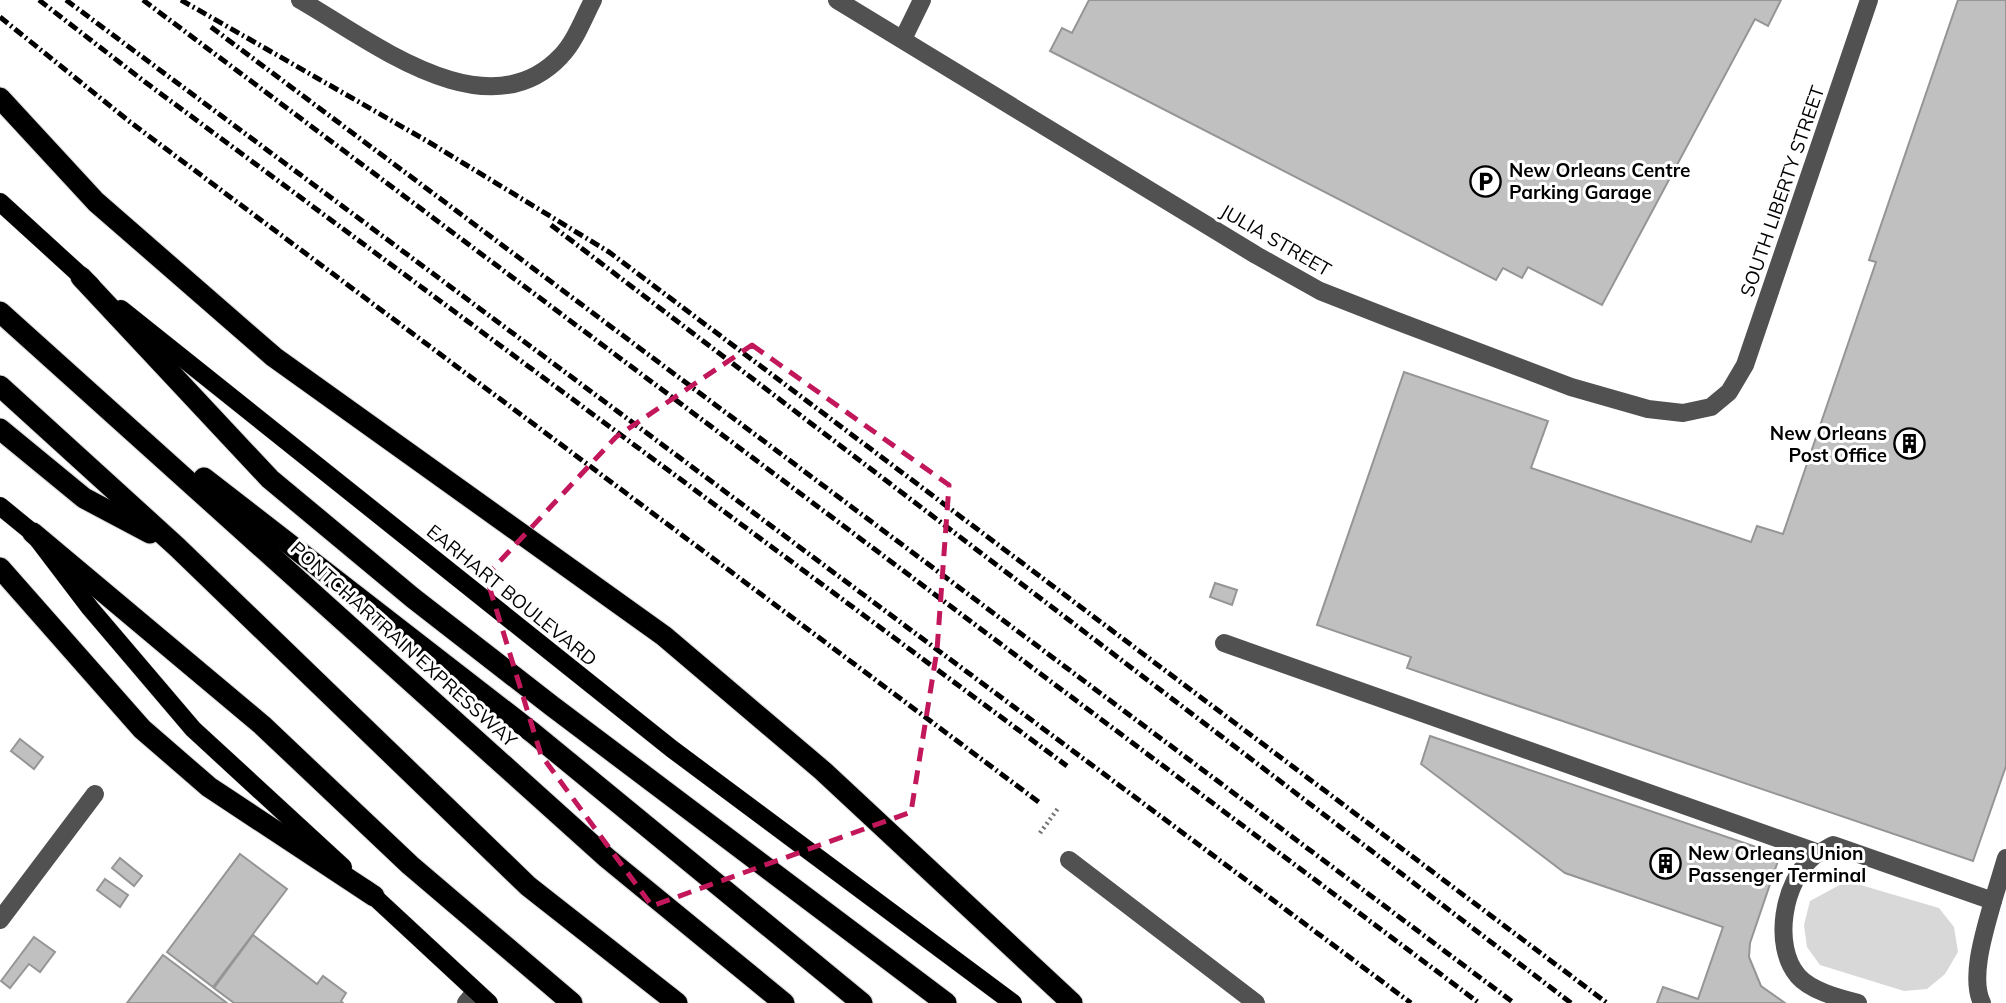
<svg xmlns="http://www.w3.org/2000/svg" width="2006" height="1003" font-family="Mulish,sans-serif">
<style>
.green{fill:#d8d8d8}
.building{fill:#c0c0c0;stroke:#959595;stroke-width:2}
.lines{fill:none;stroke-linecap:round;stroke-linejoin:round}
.major-casing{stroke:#dbdbdb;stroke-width:19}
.highway-casing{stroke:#dbdbdb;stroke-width:23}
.path{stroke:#737373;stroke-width:4.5;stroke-dasharray:2 3.5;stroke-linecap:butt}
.minor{stroke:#515151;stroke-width:18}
.major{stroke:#000;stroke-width:18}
.highway{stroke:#000;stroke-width:21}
.rail{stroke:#000;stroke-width:5;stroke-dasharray:10 3.5 2 3.5;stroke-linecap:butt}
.marked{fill:none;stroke:#c2185b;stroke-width:5;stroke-dasharray:14 9;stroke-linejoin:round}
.labels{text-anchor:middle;stroke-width:6;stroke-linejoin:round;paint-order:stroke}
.poi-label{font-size:19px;font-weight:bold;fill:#000;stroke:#fff;text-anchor:start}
.street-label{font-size:19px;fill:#000;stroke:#fff}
</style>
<rect width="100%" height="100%" fill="#fff"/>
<path class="green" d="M1847 881 1939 908 1954 927 1958 952 1945 974 1927 989 1904 991 1820 965 1807 947 1804 925 1810 901Z"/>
<g class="building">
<path d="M1089 0H1781L1768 26 1755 19 1602 305 1528 267 1522 278 1503 268 1496 280 1050 51 1062 28 1072 33Z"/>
<path d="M1958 0H2006V766L1973 861 1407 668 1411 657 1317 625 1404 372 1548 421 1531 468 1751 542 1757 526 1783 534 1876 262 1869 260Z"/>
<path d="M1215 583 1237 590 1232 605 1210 597Z"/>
<path d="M1430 736 1780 855 1750 943 1749 957 1761 986 1785 1003H1657L1663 987 1698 999 1723 927 1565 873 1421 764Z"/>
<path d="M20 739 43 757 34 769 11 751Z"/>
<path d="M240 854 287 889 213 987 167 952Z"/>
<path d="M120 858 142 876 134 886 112 868Z"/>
<path d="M105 879 128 895 120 907 97 890Z"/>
<path d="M253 935 317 984 323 976 346 993 341 1001 343 1003H234L214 988Z"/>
<path d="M34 937 55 952 40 972 29 964 10 988 1 981Z"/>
<path d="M163 955 227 1003H127Z"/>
</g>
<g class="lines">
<defs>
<g id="major">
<path d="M0 202 91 285"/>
<path d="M121 309 672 749 1013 1003"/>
<path d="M0 506 33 533 90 608 193 729 343 867"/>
<path d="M366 889 489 1003"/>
</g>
<g id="highway">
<path d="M0 98 96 202 274 357 664 636 823 771 1072 1003"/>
<path d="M81 277 270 479 413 598 552 706 946 1003"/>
<path d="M0 312 607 858 784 1003"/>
<path d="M0 386 177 547 528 886 677 1003"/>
<path d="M0 429 84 498 150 533"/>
<path d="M204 478 533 733 862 1003"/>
<path d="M33 533 262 725 410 865 572 1003"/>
<path d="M0 568 142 729 209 787 374 896"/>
</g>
</defs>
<use href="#major" class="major-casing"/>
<use href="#highway" class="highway-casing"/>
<path class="path" d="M1040 833 1059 807"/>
<g class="minor">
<path d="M300 0C369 39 487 135 561 56 575 42 584 17 593 0"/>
<path d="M837 0 1256 255 1320 291 1394 320 1571 387 1648 409 1683 413 1711 407 1729 392 1745 365 1869 0"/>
<path d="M903 39 922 0"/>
<path d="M1224 643 1819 853"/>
<path d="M1069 860 1256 1003"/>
<path d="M0 920 95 794"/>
<path d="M466 1003 475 992"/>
<path d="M1858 1003C1839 998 1811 991 1798 976 1772 946 1783 881 1814 856 1819 852 1827 849 1833 845L1993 901 2006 858"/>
<path d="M1982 1003C1969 977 1986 927 1993 901"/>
</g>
<use href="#major" class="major"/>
<use href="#highway" class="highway"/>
<g class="rail">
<path d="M39 0 145 82 1067 766"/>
<path d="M66 0 1411 1003"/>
<path d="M143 0 1479 1003"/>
<path d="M181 0 427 141 609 252 1607 1003"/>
<path d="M0 17 130 122 1040 803"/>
<path d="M211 27 1514 1003"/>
<path d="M551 225 1571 1003"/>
</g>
</g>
<path class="marked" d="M752 345 949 485 937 650 911 812 652 906 541 755 486 576 616 437Z"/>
<defs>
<symbol id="parking-ring" viewBox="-11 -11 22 22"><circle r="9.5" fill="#fff" stroke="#000" stroke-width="1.5"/><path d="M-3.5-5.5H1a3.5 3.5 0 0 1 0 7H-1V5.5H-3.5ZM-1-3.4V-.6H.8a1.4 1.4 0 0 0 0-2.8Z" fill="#000"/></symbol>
<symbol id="building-ring" viewBox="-11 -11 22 22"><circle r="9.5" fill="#fff" stroke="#000" stroke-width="1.5"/><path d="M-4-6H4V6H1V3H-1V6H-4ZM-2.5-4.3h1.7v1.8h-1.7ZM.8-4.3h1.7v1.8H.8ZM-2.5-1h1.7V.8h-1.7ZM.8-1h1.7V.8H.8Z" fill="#000"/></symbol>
</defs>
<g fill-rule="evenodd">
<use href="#parking-ring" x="1468" y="164" width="35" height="35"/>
<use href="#building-ring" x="1892" y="426" width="35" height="35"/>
<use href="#building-ring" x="1648" y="846" width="35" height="35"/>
</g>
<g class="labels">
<g class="poi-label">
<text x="1509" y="177">New Orleans Centre<tspan x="1509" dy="22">Parking Garage</tspan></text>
<text x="1887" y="440" text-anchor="end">New Orleans<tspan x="1887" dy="22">Post Office</tspan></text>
<text x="1688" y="860">New Orleans Union<tspan x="1688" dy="22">Passenger Terminal</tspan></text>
</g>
<g class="street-label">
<text transform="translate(1782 191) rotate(-71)" y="7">SOUTH LIBERTY STREET</text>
<text transform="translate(1276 240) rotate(30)" y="7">JULIA STREET</text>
<text transform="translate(512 595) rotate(39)" y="7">EARHART BOULEVARD</text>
<text transform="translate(404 644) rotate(42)" y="7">PONTCHARTRAIN EXPRESSWAY</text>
</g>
</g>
</svg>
